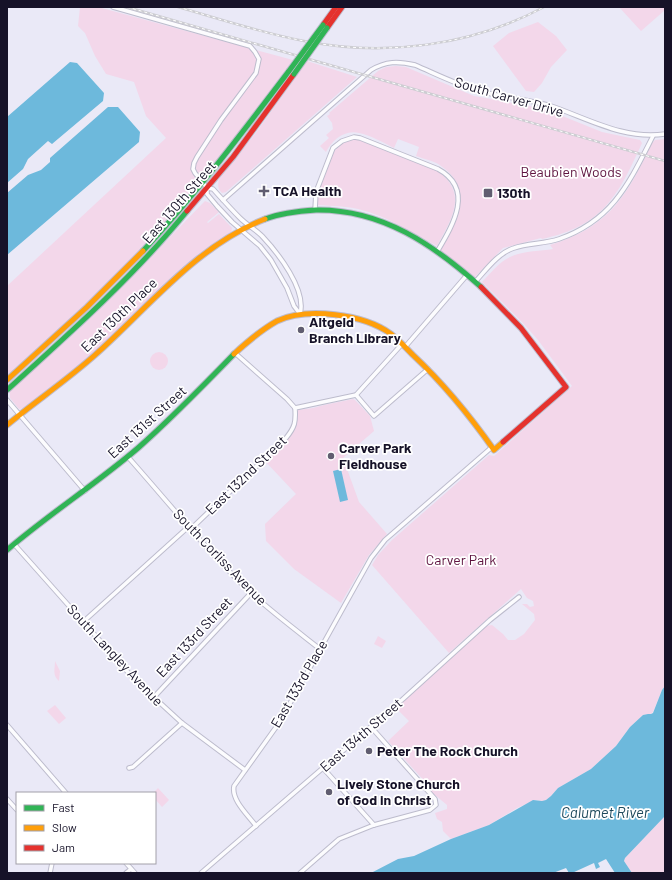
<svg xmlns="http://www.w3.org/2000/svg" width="672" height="880" font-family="Barlow,sans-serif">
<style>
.green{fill:#f3d7ea}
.water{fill:#6db9dc}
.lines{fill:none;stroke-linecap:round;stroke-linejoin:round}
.street-casing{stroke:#bdbccd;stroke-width:5.5}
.fast-casing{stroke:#bdbccd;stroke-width:7}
.slow-casing{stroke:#bdbccd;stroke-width:7}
.jam-casing{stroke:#bdbccd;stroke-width:7}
.street{stroke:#fcfcfe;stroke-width:3.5}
.fast{stroke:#30b455;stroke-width:5}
.slow{stroke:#ff9f0a;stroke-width:5}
.jam{stroke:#e5322d;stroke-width:5}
.rail-casing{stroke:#cdcdd2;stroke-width:2.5}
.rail{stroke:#fff;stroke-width:1;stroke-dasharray:3;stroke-linecap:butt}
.fast-bridge-casing{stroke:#bdbccd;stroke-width:7;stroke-linecap:butt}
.fast-bridge{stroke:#30b455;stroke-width:5}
.poi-dot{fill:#605d70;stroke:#fff;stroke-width:1.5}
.labels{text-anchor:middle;stroke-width:3.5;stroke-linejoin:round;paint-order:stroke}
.street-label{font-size:14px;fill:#161228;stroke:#fff}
.park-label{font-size:14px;fill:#5e133f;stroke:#fff}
.poi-label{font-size:14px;font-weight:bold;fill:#161228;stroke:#fff;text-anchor:start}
.water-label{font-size:15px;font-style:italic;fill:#1d495c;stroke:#fff}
</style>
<rect width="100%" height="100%" fill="#eae9f7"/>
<g class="green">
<path d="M80 7H98L293 60C262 102 233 144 200 184 141 253 76 316 7 376V286L166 138 146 116 134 82 106 74 95 56 85 33 78 26Z"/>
<path d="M619 7H665V10L641 31Z"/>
<path d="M538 22 556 36 567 50 551 67 542 83 534 92 526 91 493 46 509 33Z"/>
<path d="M307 61 357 77 226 192 222 193C217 189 218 184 219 178L255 134Z"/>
<path d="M396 66 406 67 474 96 545 109 602 132 640 140 642 143C618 196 603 226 542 239L541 238 503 248 474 278 440 251C456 223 476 190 441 166 435 161 424 159 416 156L419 147 398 139 394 148C384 143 370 135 359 133 345 129 332 140 326 152L320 146 329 138 326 135 333 129 332 123 327 116 330 114 329 113 378 71 386 67Z"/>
<path d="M665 139V686L662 690 653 712 651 714 643 715 630 727 616 746 591 769 558 788 551 796 546 800 542 801 536 800 517 808 489 825 451 839 443 831 442 822 437 819 435 813 447 809V805L429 790 427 784 388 741 409 721 396 708 486 626 492 625 503 634 508 640H515L524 634 535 620 534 614 522 604H527L530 607 534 606 533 601 527 598 521 589 449 653 372 565 378 555 392 540 489 455 494 456 572 386 538 340 522 322 482 282C491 273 499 262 510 257 523 251 540 251 553 249L550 245C609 227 627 196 652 143L655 140Z"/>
<path d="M350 140H361L438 171C469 194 451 220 437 246 411 232 387 216 358 209 345 206 332 206 318 205V196L319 190 334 151 341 144Z"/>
<path d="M205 201 210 203 219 212 207 222 208 223 219 214 232 228 231 233 179 272 97 351 64 378 24 408 19 409 10 398V391L75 333 111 298Z"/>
<circle cx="159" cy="361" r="9"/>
<path d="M353 399 355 400 370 416 374 431 343 458 359 502 387 534 369 555 341 603 294 569 266 541 265 524 296 494 264 460 292 434 295 428 297 411 298 410 313 408 324 405Z"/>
<path d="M378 636 386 641 382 648 374 644Z"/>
<path d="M55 661 60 671 59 681C52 675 55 669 55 661Z"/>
<path d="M55 705 66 718 59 724 47 711Z"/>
<path d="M158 788 169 800 162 807 155 799V793H153Z"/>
<path d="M665 816V873H632L624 861 625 858Z"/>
</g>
<g class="water">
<path d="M70 62 77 63 104 93 103 101 52 144 48 141 28 159 23 169 7 183V117Z"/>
<path d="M108 107H118L140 132 139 142 7 255V193L28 175 41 170 50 162V158Z"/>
<path d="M341 469 348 500 340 502 333 471Z"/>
<path d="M665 686V816L625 858 624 861 632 873H615L606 859 598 863 600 867 596 869 594 863 572 873H569L566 868 553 873H371L398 859 414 856 451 839 489 825 533 800 542 801 546 800 551 796 558 788 591 769 616 746 630 727 643 715 648 714H651L653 713 662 690Z"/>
</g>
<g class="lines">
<defs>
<g id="street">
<path d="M113 7 250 46 255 52 259 59 256 73 221 120 197 157 194 163 193 169 195 173 207 188V194L217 206 232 222 260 246 271 260 287 288 294 306 300 314"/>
<path d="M207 188 213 189C222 199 231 209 240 218 247 225 255 229 262 236 278 253 307 290 300 314"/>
<path d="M223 200 371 70C386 61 398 61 415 65 436 74 457 85 480 91 503 98 528 99 551 106 589 119 624 140 665 134"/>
<path d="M315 210 316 192 333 148 342 141 354 137 360 138 438 169C475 189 453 225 437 252"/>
<path d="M475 282C486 270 498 253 514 248 528 243 544 244 559 239 613 220 629 183 653 136"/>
<path d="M405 347 467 275"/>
<path d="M235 353 287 399 295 408"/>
<path d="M356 395 374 416 428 369"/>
<path d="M7 400 85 491"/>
<path d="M128 457C168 502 207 551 251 593 273 613 297 631 320 649"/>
<path d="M14 544 134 679 182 723 245 770"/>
<path d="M83 622 186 529 194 526 286 438C295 427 296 422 295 408L356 395 402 344"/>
<path d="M154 697 251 593"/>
<path d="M7 725 66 793"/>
<path d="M129 768 133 767 182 723"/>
<path d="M323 768 374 825"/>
<path d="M7 799 17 810"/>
<path d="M256 826C248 815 231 800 234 786L279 723 371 558 385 540 492 447"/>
<path d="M126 863 135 873"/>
<path d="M50 873 52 863"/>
<path d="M126 873 131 869"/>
<path d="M201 873 403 699 490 620 519 597"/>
<path d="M300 873 339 839 374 825 430 810 436 805 435 799 371 727"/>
</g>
<g id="fast">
<path d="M265 219C281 213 299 211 316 210 382 209 434 245 481 287"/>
<path d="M143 251C196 194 242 133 289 71"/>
<path d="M7 390C70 333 133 277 187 211"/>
<path d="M7 550C49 514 96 484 138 448 172 418 203 386 234 354"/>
</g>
<g id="slow">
<path d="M234 354C247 342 261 330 277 321 307 307 364 314 391 334 399 340 406 348 413 355 444 384 470 416 494 450L503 442"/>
<path d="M7 380 87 307 143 251"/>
<path d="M7 425C36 401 67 380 95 355 149 307 196 246 265 219"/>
</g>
<g id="jam">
<path d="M323 25 336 7"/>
<path d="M327 28 342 7"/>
<path d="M187 211 233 157 294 74"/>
<path d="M481 287 521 328 566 387 503 442"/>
</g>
</defs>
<use href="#street" class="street-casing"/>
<use href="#fast" class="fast-casing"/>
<use href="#slow" class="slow-casing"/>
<use href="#jam" class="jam-casing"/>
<use href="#street" class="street"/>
<use href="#fast" class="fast"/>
<use href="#slow" class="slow"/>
<use href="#jam" class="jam"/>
<defs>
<g id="rail">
<path d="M127 7 665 161"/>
<path d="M178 7C220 19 262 33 304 41 385 57 471 46 544 7"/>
</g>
</defs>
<use href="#rail" class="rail-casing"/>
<use href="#rail" class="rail"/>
<defs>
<g id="fast-bridge">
<path d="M289 71 323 25"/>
<path d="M294 74 327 28"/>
</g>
</defs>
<use href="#fast-bridge" class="fast-bridge-casing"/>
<use href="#fast-bridge" class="fast-bridge"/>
</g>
<g class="poi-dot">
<path d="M262 185h4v4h4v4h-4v4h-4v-4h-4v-4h4z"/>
<rect x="483" y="188" width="10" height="10" rx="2"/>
<circle cx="301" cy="330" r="4"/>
<circle cx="331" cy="456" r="4"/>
<circle cx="369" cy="751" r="4"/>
<circle cx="329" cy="792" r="4"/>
</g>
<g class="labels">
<g class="street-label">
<text transform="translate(509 97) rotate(16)" y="5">South Carver Drive</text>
<text transform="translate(179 202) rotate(-49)" y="5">East 130th Street</text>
<text transform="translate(119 315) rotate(-44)" y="5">East 130th Place</text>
<text transform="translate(147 422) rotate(-42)" y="5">East 131st Street</text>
<text transform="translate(246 475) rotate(-44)" y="5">East 132nd Street</text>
<text transform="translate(220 557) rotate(46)" y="5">South Corliss Avenue</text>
<text transform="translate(194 637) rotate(-47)" y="5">East 133rd Street</text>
<text transform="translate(115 655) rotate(47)" y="5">South Langley Avenue</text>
<text transform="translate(299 684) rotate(-60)" y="5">East 133rd Place</text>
<text transform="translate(361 735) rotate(-41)" y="5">East 134th Street</text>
</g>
<g class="park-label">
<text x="571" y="177">Beaubien Woods</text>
<text x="461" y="565">Carver Park</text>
</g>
<g class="poi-label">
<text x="273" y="196">TCA Health</text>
<text x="497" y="198">130th</text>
<text x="309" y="327">Altgeld<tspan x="309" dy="16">Branch Library</tspan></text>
<text x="339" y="453">Carver Park<tspan x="339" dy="16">Fieldhouse</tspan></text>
<text x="377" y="756">Peter The Rock Church</text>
<text x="337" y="789">Lively Stone Church<tspan x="337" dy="16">of God in Christ</tspan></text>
</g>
<g class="water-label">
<text x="605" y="818">Calumet River</text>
</g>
</g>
<rect width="672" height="880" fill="none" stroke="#161228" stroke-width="16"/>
<rect x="16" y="792" width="140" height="72" fill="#ffffff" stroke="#a2a0a9"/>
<rect x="24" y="805" width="20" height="6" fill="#30b455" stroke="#a2a0a9"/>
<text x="52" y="812" font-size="12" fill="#161228">Fast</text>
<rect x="24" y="825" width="20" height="6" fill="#ff9f0a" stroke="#a2a0a9"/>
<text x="52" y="832" font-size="12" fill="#161228">Slow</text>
<rect x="24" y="845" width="20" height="6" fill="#e5322d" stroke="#a2a0a9"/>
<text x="52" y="852" font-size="12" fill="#161228">Jam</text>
</svg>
